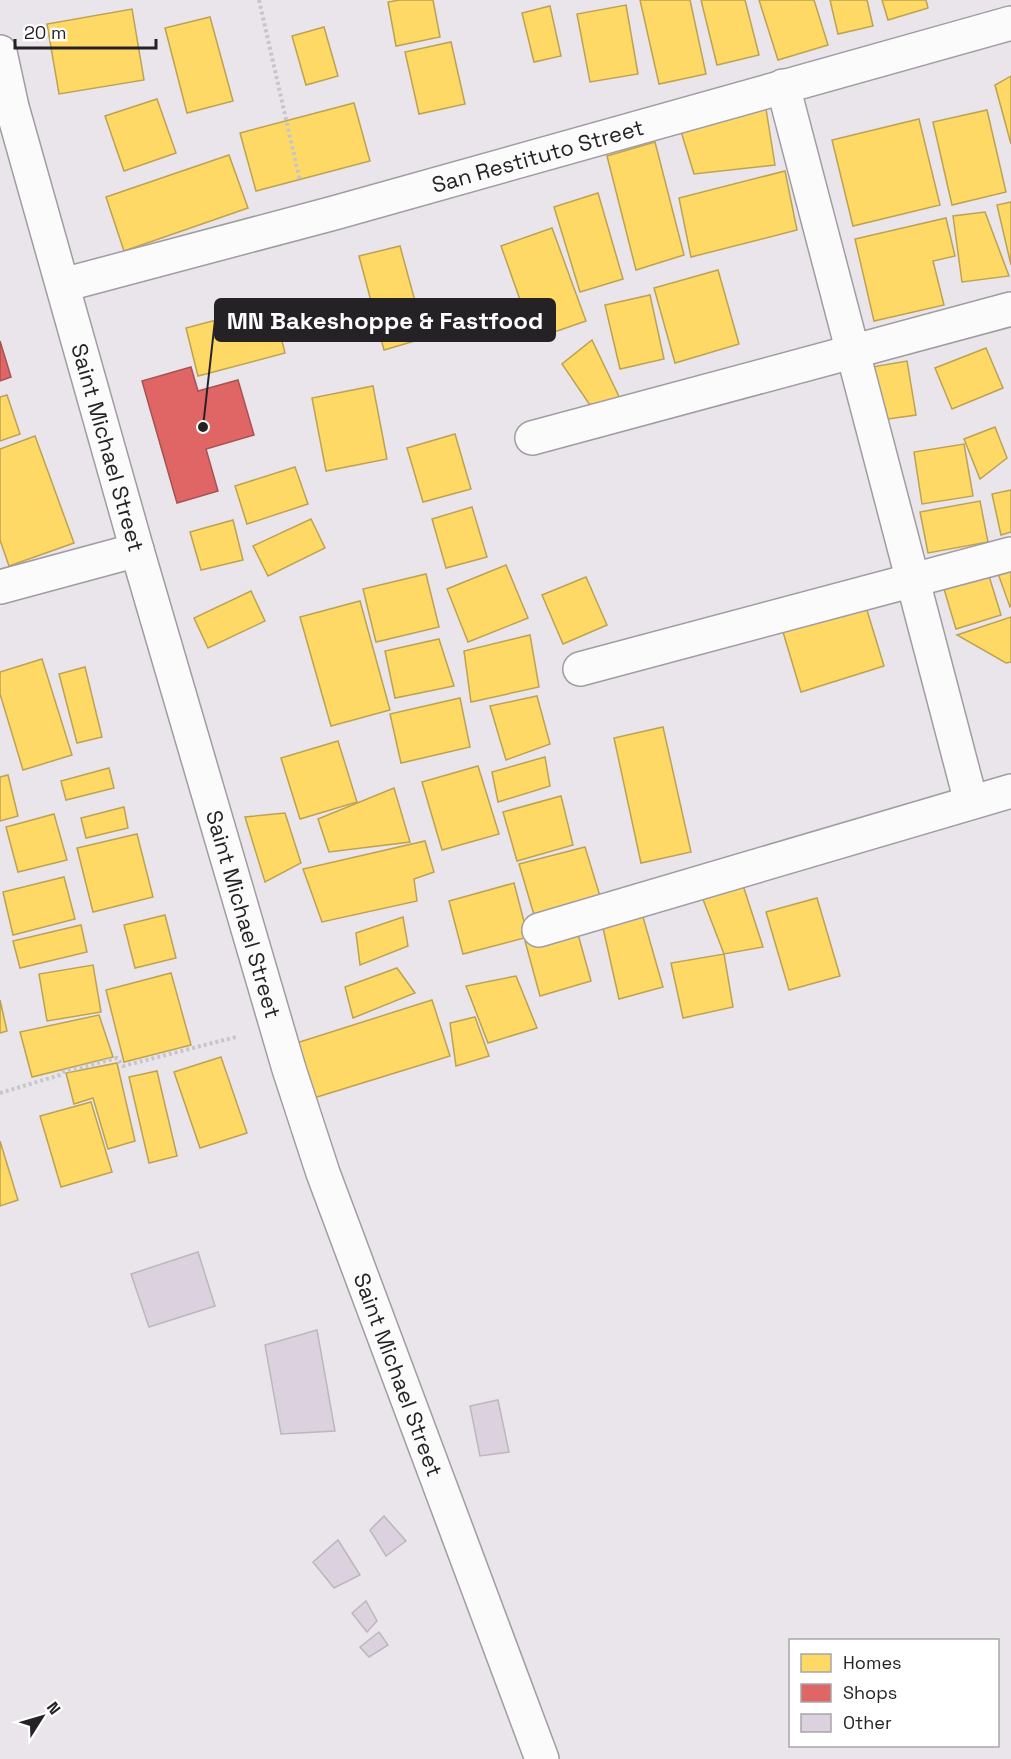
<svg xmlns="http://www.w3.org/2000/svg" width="1011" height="1759" font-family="'Space Grotesk',sans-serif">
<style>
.homes{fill:#ffd966;stroke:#bda252;stroke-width:1.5}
.shops{fill:#e06666;stroke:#a85252;stroke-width:1.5}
.building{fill:#dcd1df;stroke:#bbb8bc;stroke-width:1.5}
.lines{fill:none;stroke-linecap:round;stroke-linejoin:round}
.minor-casing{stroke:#a09da1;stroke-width:36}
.tertiary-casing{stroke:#a09da1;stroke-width:36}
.path{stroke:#c7c6c7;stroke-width:4;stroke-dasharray:3 3;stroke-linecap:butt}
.minor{stroke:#fcfbfc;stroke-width:33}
.tertiary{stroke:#fcfbfc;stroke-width:33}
.labels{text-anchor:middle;stroke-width:6;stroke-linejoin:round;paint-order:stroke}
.street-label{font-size:22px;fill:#242225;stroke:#fff}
.leader{fill:none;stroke:#242225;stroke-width:2}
.callout-dot{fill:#242225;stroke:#fff;stroke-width:2}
.callout{fill:#242225;stroke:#242225;stroke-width:2}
.callout-label{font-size:24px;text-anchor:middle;font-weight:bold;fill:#fff}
</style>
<rect width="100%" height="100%" fill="#e9e5ea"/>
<g class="homes">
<path d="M400 0H433L440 37 396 46 388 2Z"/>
<path d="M640 0H690L706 74 659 84Z"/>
<path d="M701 0H745L759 55 717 65Z"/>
<path d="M759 0H814L828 45 778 60Z"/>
<path d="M830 0H867L873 26 838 34Z"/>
<path d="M882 0H926L928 8 888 20Z"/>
<path d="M626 5 638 74 590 82 577 14Z"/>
<path d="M550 6 561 56 534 62 522 13Z"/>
<path d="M132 9 144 80 59 94 47 24Z"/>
<path d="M210 17 233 101 187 113 165 28Z"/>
<path d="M324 27 338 76 306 85 292 36Z"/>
<path d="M451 42 465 104 419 114 405 52Z"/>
<path d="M1011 76V144L995 85Z"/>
<path d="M157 99 176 153 124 171 105 116Z"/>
<path d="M354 103 370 161 256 191 240 133Z"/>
<path d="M766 109 775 165 694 174 680 128Z"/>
<path d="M987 110 1006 192 952 205 933 122Z"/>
<path d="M919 119 940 205 853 226 832 140Z"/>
<path d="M655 142 684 255 636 270 607 156Z"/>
<path d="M229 155 248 208 124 251 106 197Z"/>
<path d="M785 171 797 230 691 257 679 198Z"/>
<path d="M598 193 623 279 580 292 554 207Z"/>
<path d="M1011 202V265L997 205Z"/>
<path d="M985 212 1009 276 962 282 953 216Z"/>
<path d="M946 218 955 256 933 261 944 305 874 321 855 239Z"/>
<path d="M552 228 586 321 534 339 501 246Z"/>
<path d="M400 246 425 338 384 350 359 256Z"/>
<path d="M718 270 739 344 675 363 654 288Z"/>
<path d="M650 295 664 359 620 369 605 305Z"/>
<path d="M273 305 285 353 198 376 186 328Z"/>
<path d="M592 340 623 405 594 411 562 364Z"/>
<path d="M986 348 1003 388 952 409 935 368Z"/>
<path d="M907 361 916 415 881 420 872 367Z"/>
<path d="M373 386 387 459 326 471 312 398Z"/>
<path d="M7 395 20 434 0 441V397Z"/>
<path d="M995 427 1007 458 980 479 964 439Z"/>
<path d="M455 434 471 489 423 502 407 448Z"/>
<path d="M35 436 74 543 9 566 0 540V449Z"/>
<path d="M964 444 973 496 922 504 914 452Z"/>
<path d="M295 467 308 504 247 524 235 486Z"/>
<path d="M1011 490V532L1001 535 992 494Z"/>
<path d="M980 501 988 542 928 553 920 512Z"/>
<path d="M472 507 487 557 446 568 432 519Z"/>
<path d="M311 519 325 548 268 576 253 546Z"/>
<path d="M233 520 243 560 201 570 190 532Z"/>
<path d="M1011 562V606L1010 607 996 568Z"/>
<path d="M506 565 528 618 468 642 447 589Z"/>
<path d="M426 574 439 627 376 642 363 589Z"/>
<path d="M989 576 1001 615 956 629 944 589Z"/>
<path d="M586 577 607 625 563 644 542 595Z"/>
<path d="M251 591 265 621 208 648 194 618Z"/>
<path d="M360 601 390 710 331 726 300 617Z"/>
<path d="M866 607 884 666 801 692 783 632Z"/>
<path d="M1011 617V662L1006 663 957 635Z"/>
<path d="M530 635 539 687 471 702 464 651Z"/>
<path d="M439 639 454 686 395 698 385 651Z"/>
<path d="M42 659 72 755 23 770 0 694V672Z"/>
<path d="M85 667 102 737 77 743 59 674Z"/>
<path d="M537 696 550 744 506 760 490 706Z"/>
<path d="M460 698 470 747 401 763 390 714Z"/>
<path d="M663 727 691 852 641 863 614 738Z"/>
<path d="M338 741 357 802 300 819 281 758Z"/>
<path d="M545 757 550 786 498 802 492 772Z"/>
<path d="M478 766 499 834 442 850 422 782Z"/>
<path d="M109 768 114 788 66 800 61 781Z"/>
<path d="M8 775 18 816 0 821V777Z"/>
<path d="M394 788 410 842 329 852 318 819Z"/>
<path d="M561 796 573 845 517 861 503 812Z"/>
<path d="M124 807 128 828 86 838 81 818Z"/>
<path d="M285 813 301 863 265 882 245 817Z"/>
<path d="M54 814 67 860 18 872 6 827Z"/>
<path d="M137 834 153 897 93 912 77 848Z"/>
<path d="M425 841 434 872 414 879 417 901 322 922 303 869Z"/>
<path d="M585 847 603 906 537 925 519 864Z"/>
<path d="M740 876 763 947 724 954 699 889Z"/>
<path d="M64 877 75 919 13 935 3 892Z"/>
<path d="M514 883 528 937 463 954 449 901Z"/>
<path d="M817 898 840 976 789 990 766 912Z"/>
<path d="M641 910 663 987 619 999 601 919Z"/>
<path d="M165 915 176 958 135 968 124 925Z"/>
<path d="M403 917 408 946 360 965 356 933Z"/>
<path d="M81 925 87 952 20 968 13 941Z"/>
<path d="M576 927 591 981 540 996 525 941Z"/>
<path d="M724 954 733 1007 683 1018 671 963Z"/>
<path d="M93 965 101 1012 47 1021 39 974Z"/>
<path d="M397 968 415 993 353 1018 345 987Z"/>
<path d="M171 973 191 1045 124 1062 106 990Z"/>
<path d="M516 976 537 1028 488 1043 466 986Z"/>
<path d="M0 1000 7 1031 0 1033Z"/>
<path d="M432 1000 450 1056 304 1101 287 1046Z"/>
<path d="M99 1015 113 1057 32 1077 20 1032Z"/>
<path d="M475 1017 489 1056 456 1066 450 1023Z"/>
<path d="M221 1057 247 1133 200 1148 174 1072Z"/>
<path d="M117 1063 135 1141 108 1149 93 1098 74 1104 66 1073Z"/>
<path d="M157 1071 177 1156 149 1163 129 1077Z"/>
<path d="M91 1102 112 1172 61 1187 40 1116Z"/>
<path d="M0 1141 18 1200 0 1206Z"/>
</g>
<g class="shops">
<path d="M0 341 11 377 0 381Z"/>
<path d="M191 367 198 391 238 380 254 435 206 449 218 491 177 503 142 381Z"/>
</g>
<g class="building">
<path d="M198 1252 215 1306 149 1327 131 1274Z"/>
<path d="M317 1330 335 1431 281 1434 265 1345Z"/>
<path d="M498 1400 509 1452 480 1456 470 1406Z"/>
<path d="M384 1516 406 1541 386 1556 370 1530Z"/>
<path d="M338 1540 360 1575 334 1588 313 1562Z"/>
<path d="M366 1601 377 1621 367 1632 352 1613Z"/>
<path d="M379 1632 388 1645 369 1657 360 1647Z"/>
</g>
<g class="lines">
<defs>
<g id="minor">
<path d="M783 86 971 802"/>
<path id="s1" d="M63 285 334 213 1011 23"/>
<path d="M532 438 1011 309"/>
<path d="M580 669 1011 554"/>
<path d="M539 930 1011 791"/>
</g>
<g id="tertiary">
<path id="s2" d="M0 52 12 107 137 550 289 1069 323 1173 542 1759"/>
<path d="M0 587 137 550"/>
</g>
</defs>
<use href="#minor" class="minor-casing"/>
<use href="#tertiary" class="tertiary-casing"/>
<g class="path">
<path d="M259 0 300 181"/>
<path d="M0 1093 60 1075 63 1072 117 1058 123 1066 236 1037"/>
</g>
<use href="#minor" class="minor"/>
<use href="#tertiary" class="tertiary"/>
</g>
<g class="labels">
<g class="street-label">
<text dy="8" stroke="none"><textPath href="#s1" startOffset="492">San Restituto Street</textPath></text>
<text dy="8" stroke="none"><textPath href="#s2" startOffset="410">Saint Michael Street</textPath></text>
<text dy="8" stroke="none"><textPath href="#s2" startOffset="896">Saint Michael Street</textPath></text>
<text dy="8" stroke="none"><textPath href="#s2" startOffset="1382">Saint Michael Street</textPath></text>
</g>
</g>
<path class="leader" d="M203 427L215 320"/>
<circle class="callout-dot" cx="203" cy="427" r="6"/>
<rect class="callout" x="215" y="299" width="340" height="42" rx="6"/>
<g class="callout-label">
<text x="385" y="329">MN Bakeshoppe &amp; Fastfood</text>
</g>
<rect x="789" y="1639" width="210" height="108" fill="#ffffff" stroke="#a7a7a8" stroke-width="1.5"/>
<rect x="801" y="1654" width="30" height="18" fill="#ffd966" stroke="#a7a7a8" stroke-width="1.5"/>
<text x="843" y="1669" font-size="18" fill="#242225">Homes</text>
<rect x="801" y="1684" width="30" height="18" fill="#e06666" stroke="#a7a7a8" stroke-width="1.5"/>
<text x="843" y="1699" font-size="18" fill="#242225">Shops</text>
<rect x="801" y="1714" width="30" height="18" fill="#dcd1df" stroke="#a7a7a8" stroke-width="1.5"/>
<text x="843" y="1729" font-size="18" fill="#242225">Other</text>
<g transform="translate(42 1717) rotate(53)" stroke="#ffffff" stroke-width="4.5" paint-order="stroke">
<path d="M0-4.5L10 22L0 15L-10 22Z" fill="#242225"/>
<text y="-9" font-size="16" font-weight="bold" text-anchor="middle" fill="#242225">N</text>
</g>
<path d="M15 39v9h141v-9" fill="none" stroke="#242225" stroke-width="3"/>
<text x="24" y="39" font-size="18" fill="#242225" stroke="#ffffff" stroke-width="4.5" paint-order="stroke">20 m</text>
</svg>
